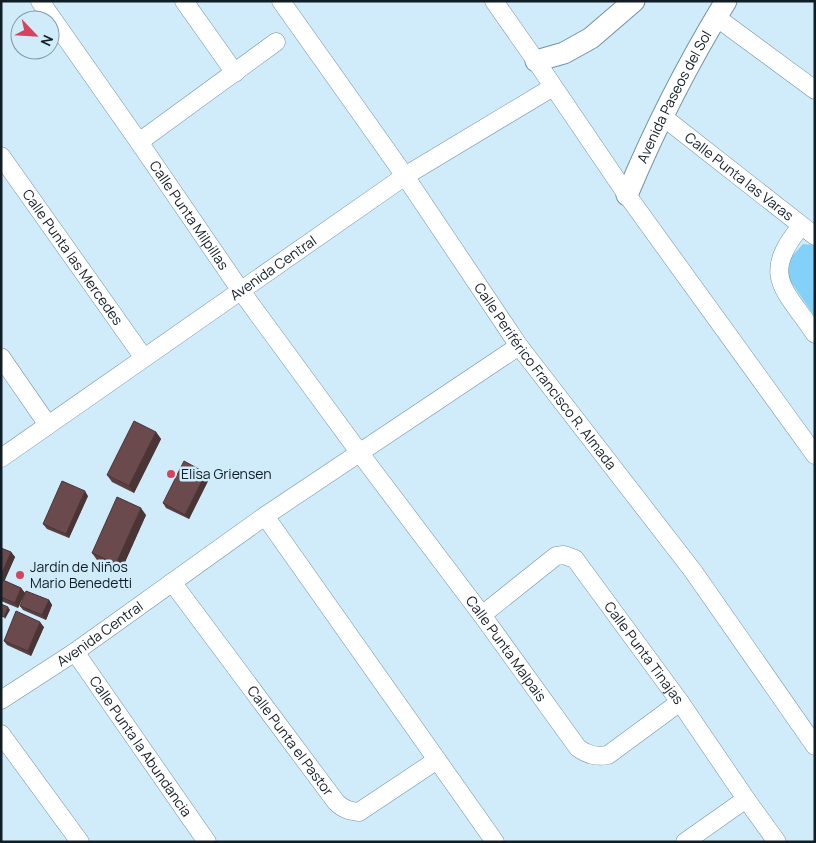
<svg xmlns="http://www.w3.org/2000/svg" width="816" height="843" font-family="Manrope,sans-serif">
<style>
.green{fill:#83d1f8}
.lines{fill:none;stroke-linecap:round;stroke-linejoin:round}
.minor-casing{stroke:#7292a4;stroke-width:19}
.tertiary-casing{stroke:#7292a4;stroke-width:23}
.minor{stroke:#fff;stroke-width:18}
.tertiary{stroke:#fff;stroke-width:21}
.wall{fill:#5b4041}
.shaded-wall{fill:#4a3435}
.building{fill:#6a4a4c;stroke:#4a3435}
.poi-dot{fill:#d4445d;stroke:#d0ecfb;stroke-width:2}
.labels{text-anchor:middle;stroke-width:5;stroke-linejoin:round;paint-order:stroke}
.street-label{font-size:14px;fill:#101d24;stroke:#d0ecfb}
.poi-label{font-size:14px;fill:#101d24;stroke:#d0ecfb;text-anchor:start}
</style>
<rect width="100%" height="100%" fill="#d0ecfb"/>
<path class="green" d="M803 244 815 245V317L785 273 784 265Z"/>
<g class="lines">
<defs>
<g id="minor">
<path id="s1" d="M40 1 139 142 241 291 359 452 482 615 578 748C588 755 596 757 608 755L680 702"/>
<path d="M184 1 235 73"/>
<path id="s2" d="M281 1 405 176 519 346 693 571 815 746"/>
<path d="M494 1 536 61 627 195 815 455"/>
<path d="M716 17 815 90"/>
<path id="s3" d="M662 116 815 236"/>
<path d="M139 142 276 42"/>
<path id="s4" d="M1 156 144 358"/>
<path d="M801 226C760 276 784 288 815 334"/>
<path d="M1 357 48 425"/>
<path id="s5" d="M1 458 405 176 553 87"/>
<path d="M265 516 495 842"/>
<path id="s6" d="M172 582 336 802C343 809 349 811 359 812L437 760"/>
<path id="s7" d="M482 615 556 556 564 555 575 559 680 702 746 799 777 842"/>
<path id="s8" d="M75 652 207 842"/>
<path id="s9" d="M1 700 75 652 265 516 519 346"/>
<path d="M1 734 80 842"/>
<path d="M685 842 746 799"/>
</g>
<g id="tertiary">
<path d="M536 61 564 53 591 38 634 1"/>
<path id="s10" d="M627 195C655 128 688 63 726 1"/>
</g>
</defs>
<use href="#minor" class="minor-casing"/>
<use href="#tertiary" class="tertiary-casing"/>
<use href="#minor" class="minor"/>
<use href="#tertiary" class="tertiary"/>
</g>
<g class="wall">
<path d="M156 432 161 439 134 493 112 482 107 475Z"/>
<path d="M210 477 189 519 166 508 163 503Z"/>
<path d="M88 496 69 538 47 529 43 524Z"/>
<path d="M146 515 121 571 97 560 92 553Z"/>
<path d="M1 548 11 552 15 557 4 581 21 588 25 593 18 608 1 601Z"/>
<path d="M49 600 52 605 46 620 23 610 20 606Z"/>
<path d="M44 627 31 656 7 645 4 641Z"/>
</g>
<g class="shaded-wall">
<path d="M156 432 161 439 134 493 129 486Z"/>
<path d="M206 473 210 477 189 519 185 515Z"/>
<path d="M85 491 88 496 69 538 66 534Z"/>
<path d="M141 508 146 515 121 571 116 564Z"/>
<path d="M11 552 15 557 1 589V576Z"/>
<path d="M21 588 25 593 18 608 15 603Z"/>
<path d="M49 600 52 605 46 620 42 615Z"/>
<path d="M8 607 10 610 5 619 4 617Z"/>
<path d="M40 622 44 627 31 656 28 651Z"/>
</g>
<g class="building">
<path d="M134 421 156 432 129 486 107 475Z"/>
<path d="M184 461 206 473 185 515 163 503Z"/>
<path d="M62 481 85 491 66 534 43 524Z"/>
<path d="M117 497 141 508 116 564 92 553Z"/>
<path d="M1 548 11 552 1 576Z"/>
<path d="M3 580 21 588 15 603 1 597V585Z"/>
<path d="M26 591 49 600 42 615 20 606Z"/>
<path d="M1 604 8 607 4 617 1 616Z"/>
<path d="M16 611 40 622 28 651 4 641Z"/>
</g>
<g class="poi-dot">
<circle cx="171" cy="474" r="5"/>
<circle cx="20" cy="575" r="5"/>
</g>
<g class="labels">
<g class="street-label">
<text dy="5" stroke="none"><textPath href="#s10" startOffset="109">Avenida Paseos del Sol</textPath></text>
<text dy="5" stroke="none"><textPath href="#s3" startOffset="98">Calle Punta las Varas</textPath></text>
<text dy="5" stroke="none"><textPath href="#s1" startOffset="261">Calle Punta Milpillas</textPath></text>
<text dy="5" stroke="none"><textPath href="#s4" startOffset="124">Calle Punta las Mercedes</textPath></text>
<text dy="5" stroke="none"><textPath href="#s5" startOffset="332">Avenida Central</textPath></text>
<text dy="5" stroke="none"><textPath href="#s2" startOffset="459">Calle Periférico Francisco R. Almada</textPath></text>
<text dy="5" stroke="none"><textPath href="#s9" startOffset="119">Avenida Central</textPath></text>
<text dy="5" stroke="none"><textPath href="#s1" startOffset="798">Calle Punta Malpais</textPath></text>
<text dy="5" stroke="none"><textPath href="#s7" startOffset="231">Calle Punta Tinajas</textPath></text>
<text dy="5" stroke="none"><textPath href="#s6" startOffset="198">Calle Punta el Pastor</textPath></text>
<text dy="5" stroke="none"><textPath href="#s8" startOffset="115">Calle Punta la Abundancia</textPath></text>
</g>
<g class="poi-label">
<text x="181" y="479">Elisa Griensen</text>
<text x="30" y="572">Jardín de Niños<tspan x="30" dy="16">Mario Benedetti</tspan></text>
</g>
</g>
<rect width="816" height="843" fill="none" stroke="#101d24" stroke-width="5"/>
<g transform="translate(35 35) rotate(115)"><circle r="24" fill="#d0ecfb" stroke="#8399a5"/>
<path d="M0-4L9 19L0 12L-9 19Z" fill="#d4445d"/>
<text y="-8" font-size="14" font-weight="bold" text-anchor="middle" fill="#101d24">N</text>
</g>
</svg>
